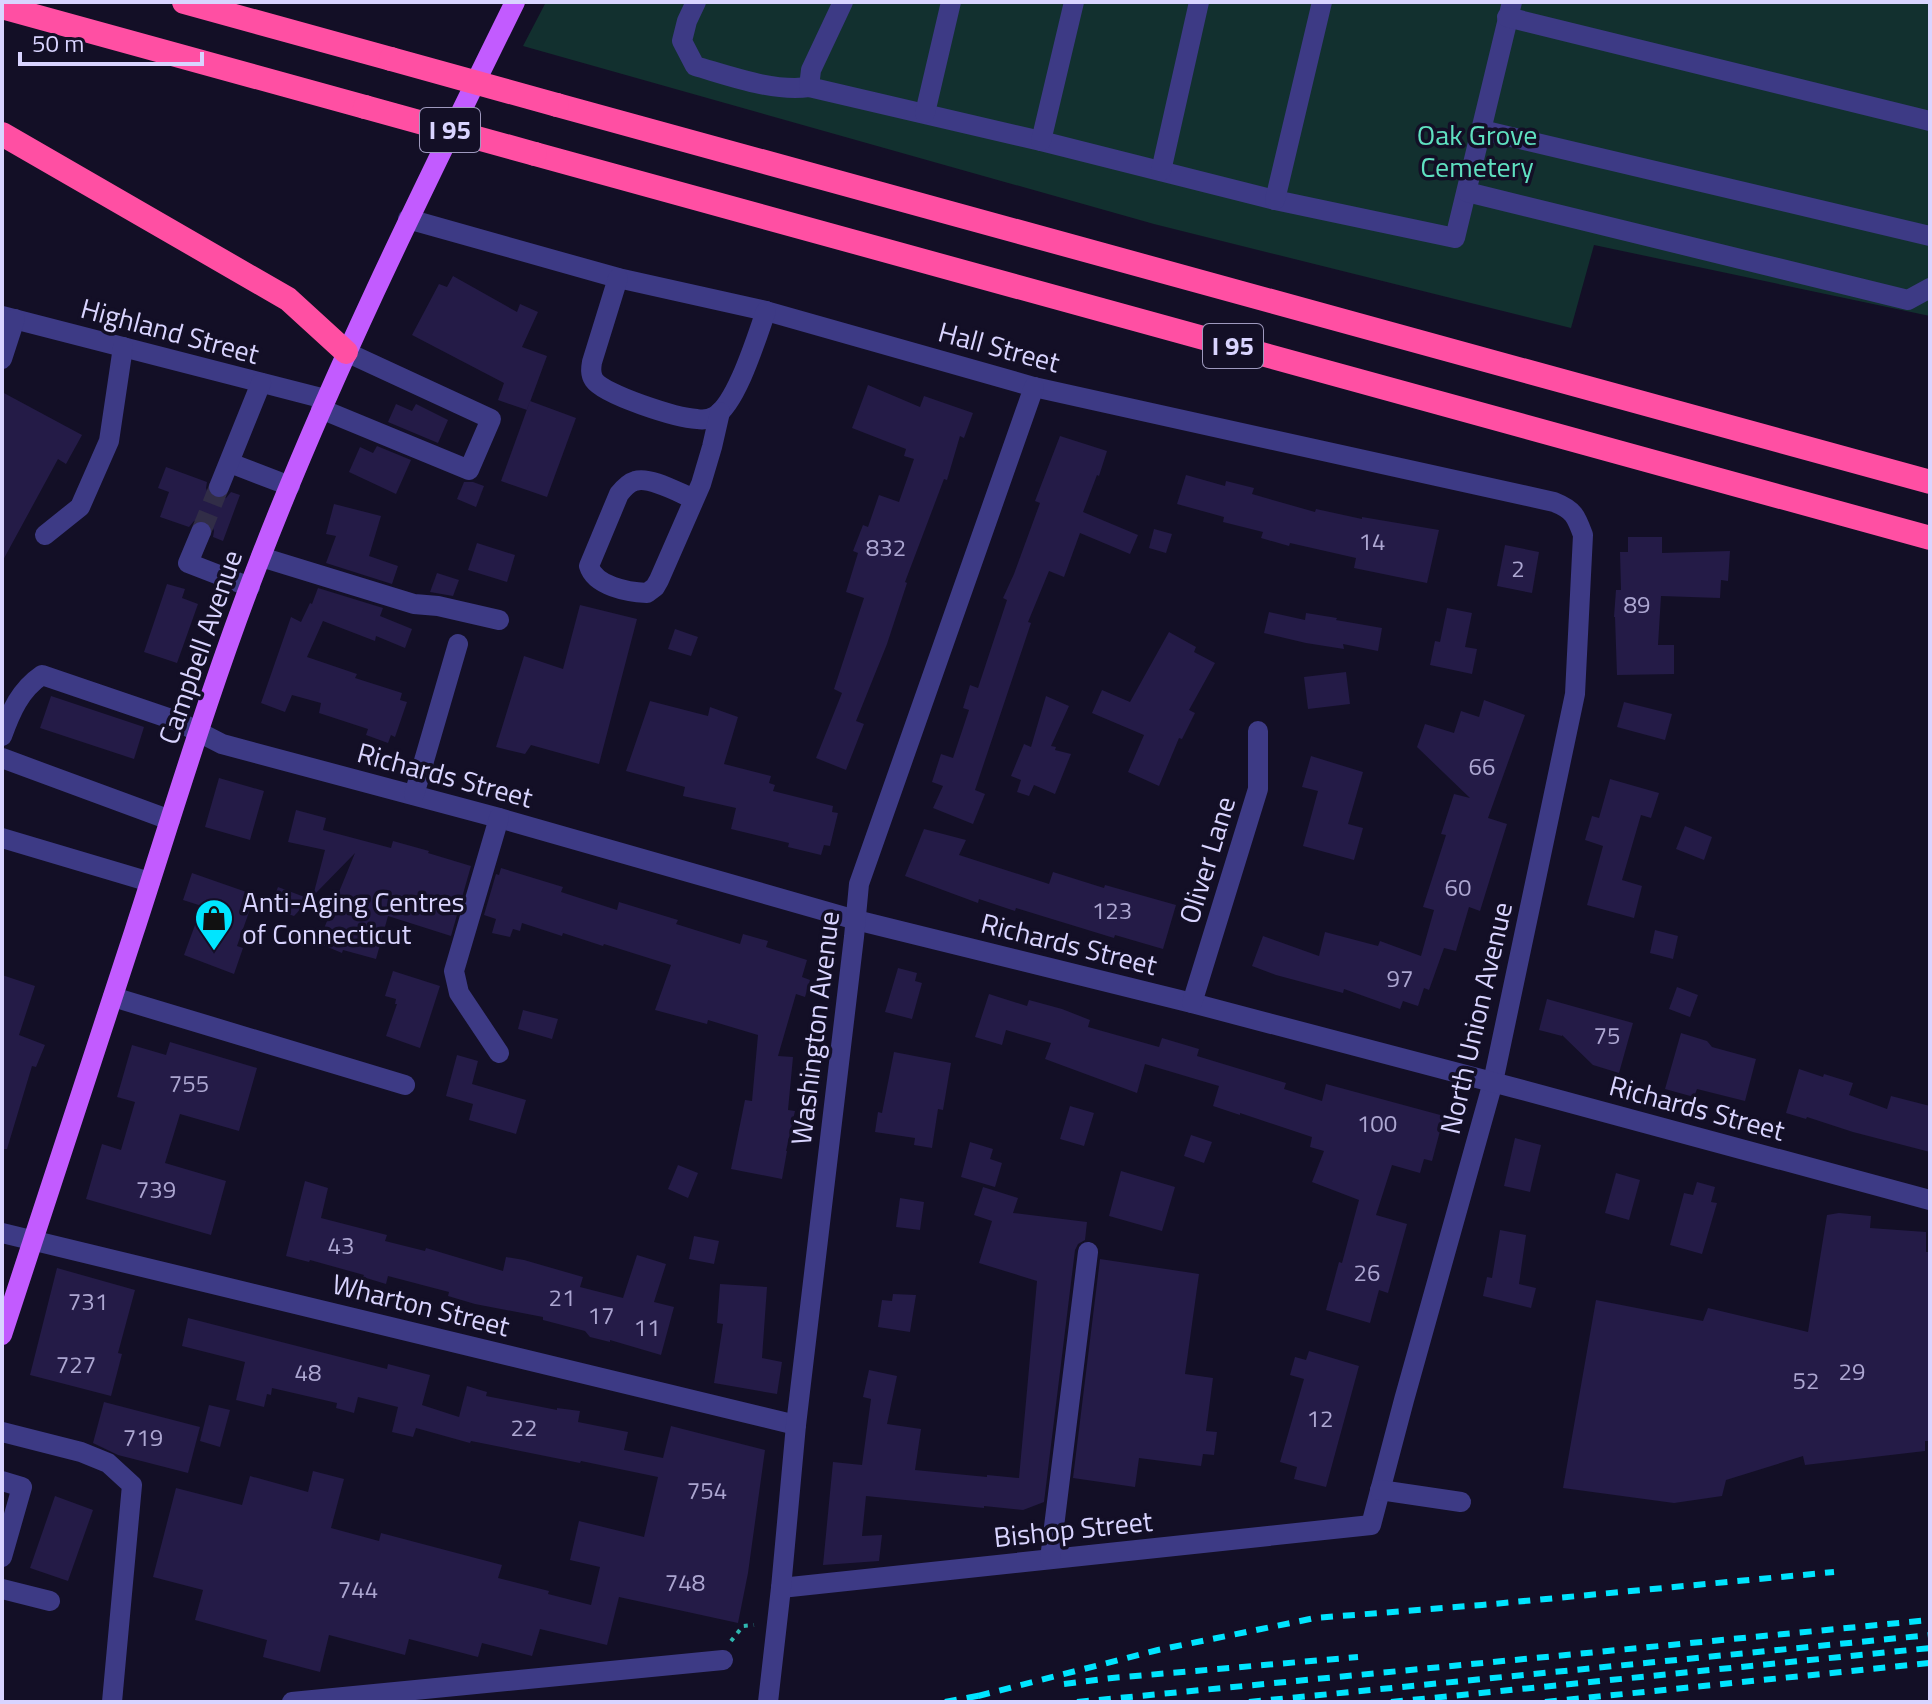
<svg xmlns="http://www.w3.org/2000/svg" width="1932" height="1704" font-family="'Titillium Web',sans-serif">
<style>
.green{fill:#12302f}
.building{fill:#241b47}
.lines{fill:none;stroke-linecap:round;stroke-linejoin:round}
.minor-tunnel{stroke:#312d47;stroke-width:20;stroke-dasharray:20 10;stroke-linecap:butt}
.path{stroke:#2fb8b0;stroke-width:4;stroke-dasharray:4 6;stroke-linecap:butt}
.minor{stroke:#3d3a85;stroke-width:20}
.major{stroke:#c25bff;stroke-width:20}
.highway{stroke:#ff4fa3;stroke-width:24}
.rail{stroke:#00e5ff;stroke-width:6;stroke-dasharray:12 10;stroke-linecap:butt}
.highway-bridge{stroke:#ff4fa3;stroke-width:24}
.labels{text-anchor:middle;stroke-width:7;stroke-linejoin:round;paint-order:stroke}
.number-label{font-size:24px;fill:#aca6d1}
.shield{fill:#130f26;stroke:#9e99be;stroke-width:2}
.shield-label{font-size:26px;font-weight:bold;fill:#d9d4ff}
.park-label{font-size:28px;fill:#5fe0c0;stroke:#130f26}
.street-label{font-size:28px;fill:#d9d4ff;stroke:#130f26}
.poi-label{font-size:28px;fill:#d9d4ff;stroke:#130f26;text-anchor:start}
</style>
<rect width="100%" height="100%" fill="#130f26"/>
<path class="green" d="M546 2H1930V316L1594 245 1571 328 1154 224 523 46Z"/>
<g class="building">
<path d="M453 276 517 312 520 304 538 312 522 347 547 356 527 410 498 400 504 383 412 335 439 284 447 287Z"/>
<path d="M868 385 920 407 924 396 973 413 964 438 960 436 947 480 944 479 905 582 907 583 887 644 856 721 864 724 846 770 816 758 842 693 834 689 864 598 846 592 858 553 853 551 863 525 868 527 879 495 899 502 914 459 904 456 906 449 852 428Z"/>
<path d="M2 392 82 435 66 464 58 459 2 562Z"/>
<path d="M530 401 576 418 547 497 501 481Z"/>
<path d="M396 404 412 411 416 404 448 420 438 443 388 422Z"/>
<path d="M1060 436 1107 451 1099 476 1097 475 1083 512 1138 535 1130 554 1080 533 1064 577 1049 571 1028 622 1031 623 975 790 985 794 973 824 933 808 943 786 932 782 941 754 953 758 969 710 963 708 970 685 978 688 1007 600 1003 598 1014 574 1040 503 1035 501Z"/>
<path d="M377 446 411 460 396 494 349 472 360 447 373 453Z"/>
<path d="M166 467 207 482 206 488 208 494 215 499 226 498 231 492 240 495 223 541 213 537 214 531 212 525 205 520 194 521 189 527 160 517 169 492 158 488Z"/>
<path d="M1186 475 1225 486 1226 481 1254 488 1252 494 1315 512 1316 509 1362 519V517L1439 530 1427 583 1354 568 1356 558 1290 543 1289 546 1261 538 1263 532 1223 522 1224 517 1177 504Z"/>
<path d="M464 482H473L484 486 476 507 457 499Z"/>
<path d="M334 504 381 516 369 556 398 566 392 584 326 563 336 536 326 534Z"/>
<path d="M1154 529 1172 534 1166 553 1149 548Z"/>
<path d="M1628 537H1662V553L1730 551 1728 581 1721 580 1720 598 1661 596 1658 645H1674V674L1617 675 1615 617H1614L1616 590H1621L1620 552H1628Z"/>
<path d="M477 543 515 555 507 582 468 570Z"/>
<path d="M1505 545 1539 552 1532 593 1497 586Z"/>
<path d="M437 573 459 580 453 596 430 592Z"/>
<path d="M167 584 185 589 182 598 198 604 177 663 144 652Z"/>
<path d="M318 588 383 608 380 616 412 629 405 648 376 636 375 641 323 621 307 657 357 674 355 678 402 693 400 700 407 702 395 737 391 735 388 743 366 735 368 729 319 713 321 703 292 695 285 712 261 703 291 617 301 622 310 603 312 604Z"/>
<path d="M580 605 637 619 599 764 531 745 525 754 496 747 524 656 563 669Z"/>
<path d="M1447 608 1472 613 1465 647 1477 649 1472 674 1430 665 1435 641 1440 642Z"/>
<path d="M1269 612 1305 620 1306 613 1337 618 1336 620 1382 628 1378 651 1343 644 1344 649 1306 643 1264 633Z"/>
<path d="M675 629 698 637 691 656 668 649Z"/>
<path d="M1169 632 1196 647 1194 652 1215 663 1189 710 1195 713 1182 739 1179 738 1159 786 1128 772 1144 735 1092 713 1102 690 1130 702Z"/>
<path d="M1346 672 1350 704 1308 709 1304 677Z"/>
<path d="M51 696 144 727 134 759 40 728Z"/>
<path d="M1046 696 1069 706 1051 746 1056 747 1055 750 1071 754 1055 794 1034 785 1029 796 1017 792 1021 780 1011 776 1024 744 1031 747Z"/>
<path d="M1484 700 1525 715 1488 818 1507 824 1480 911 1469 907 1456 951 1444 948 1429 990 1424 988 1418 1006 1403 1001 1400 1009 1344 989 1343 993 1276 975 1252 966 1263 936 1319 956 1325 932 1378 946 1380 941 1421 956 1434 910 1423 907 1446 835 1441 834 1454 794 1470 798 1417 747 1425 724 1454 733 1461 711 1479 717Z"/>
<path d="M650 701 708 716 710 707 738 717 724 764 771 776 769 783 775 785 773 791 833 806 832 812 838 813 830 846 824 845 821 855 788 847 789 843 731 829 736 808 683 796 685 787 626 771Z"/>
<path d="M1624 702 1672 714 1665 740 1617 727Z"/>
<path d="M1311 756 1363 772 1348 824 1363 828 1354 860 1303 846 1318 791 1302 787Z"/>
<path d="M219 778 264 791 250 840 205 827Z"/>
<path d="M1610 779 1659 793 1651 818 1641 815 1622 880 1642 886 1634 918 1587 905 1603 846 1585 840 1592 816 1599 818Z"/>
<path d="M296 810 326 818 323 830 391 848 393 841 429 851 428 853 471 866 451 936 388 916 376 959 343 950 342 953 318 943 355 853 313 896 325 850 288 842Z"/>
<path d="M1685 826 1712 837 1704 860 1676 849Z"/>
<path d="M924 829 966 840 959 855 1049 884 1053 872 1104 888 1105 885 1176 905 1163 949 1115 935 1114 938 1016 908 1015 911 979 899 978 903 905 876Z"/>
<path d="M501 868 563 887 561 892 617 910 619 902 678 920 676 924 740 944 743 934 768 941 766 947 807 960 802 977 810 980 805 997 796 994 778 1056 793 1057 788 1110 795 1111 786 1151H787L782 1179 731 1169 745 1100 752 1101 758 1035 708 1020 707 1024 655 1010 671 965 604 944 603 946 563 933 562 936 522 923 520 931 513 929 510 937 492 933 496 919 484 915 496 874 499 875Z"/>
<path d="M192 873 255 895 237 946 243 948 234 974 184 955 202 906 183 900Z"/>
<path d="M278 887 310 899 294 916 270 908Z"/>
<path d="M1655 930 1678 936 1673 959 1650 953Z"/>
<path d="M898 968 917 973 915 981 922 983 912 1019 885 1012Z"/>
<path d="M393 971 440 986 420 1048 386 1036 397 1004H395L396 999 385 996Z"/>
<path d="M2 975 35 986 19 1035 45 1045 36 1067 32 1066 7 1149H2Z"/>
<path d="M1677 987 1698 995 1690 1017 1669 1009Z"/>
<path d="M989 994 1027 1006 1029 1000 1062 1009 1090 1020 1088 1027 1159 1047 1162 1038 1199 1049 1197 1056 1286 1083 1284 1089 1322 1101 1326 1084 1444 1116 1432 1161 1424 1159 1420 1173 1392 1165 1376 1215 1407 1224 1388 1293 1379 1290 1370 1323 1326 1310 1339 1262 1342 1263 1359 1200 1312 1182 1324 1151 1310 1147 1312 1137 1240 1113V1115L1213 1106 1219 1086 1145 1064 1137 1093 1045 1059 1051 1043 1006 1030 1002 1045 975 1037Z"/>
<path d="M1547 999 1633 1023 1619 1073 1593 1065 1562 1035V1036L1539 1030Z"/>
<path d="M523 1010 558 1019 552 1039 518 1029Z"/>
<path d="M1681 1033 1707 1041 1712 1047 1756 1059 1745 1101 1697 1089 1694 1097 1665 1089Z"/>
<path d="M170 1042 257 1068 239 1131 180 1114 165 1163 226 1181 211 1235 86 1199 102 1144 121 1150 135 1102 117 1097 132 1045 166 1055Z"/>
<path d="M894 1052 951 1063 943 1110 938 1109 932 1148 914 1145 915 1138 875 1132 878 1112 882 1113Z"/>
<path d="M457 1055 478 1061 472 1084 526 1100 516 1134 469 1120 473 1104 446 1096Z"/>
<path d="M1799 1069 1823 1077 1824 1074 1853 1083 1849 1095 1887 1109 1891 1096 1930 1106V1152L1853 1132 1807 1117 1806 1119 1786 1113Z"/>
<path d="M1070 1106 1094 1113 1084 1146 1060 1139Z"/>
<path d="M1191 1135 1212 1142 1204 1163 1184 1156Z"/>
<path d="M1515 1138 1541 1145 1530 1192 1504 1186Z"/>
<path d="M970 1142 993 1149 990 1159 1002 1163 995 1187 961 1177Z"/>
<path d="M678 1165 698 1173 688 1198 668 1189Z"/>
<path d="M1121 1171 1175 1187 1162 1231 1109 1216Z"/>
<path d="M1616 1173 1640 1180 1629 1220 1605 1213Z"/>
<path d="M305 1181 328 1188 321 1218 387 1235 385 1241 425 1251 426 1248 503 1271 506 1257 524 1260 583 1277 580 1287 623 1298 637 1255 666 1264 654 1302 674 1307 661 1355 610 1340V1342L590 1337 585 1331 543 1320V1317L475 1304 448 1296 449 1292 388 1276 386 1284 363 1277 364 1275 310 1260 309 1262 286 1256Z"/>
<path d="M1697 1182 1715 1187 1711 1202 1717 1203 1702 1254 1670 1245 1684 1193 1693 1195Z"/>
<path d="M983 1187 1018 1198 1013 1213 1087 1222 1085 1240 1078 1244 1075 1250 1044 1502 1023 1510 984 1506V1508L866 1496 862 1536 882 1535 879 1561 823 1565 833 1462 862 1465 871 1399 863 1397 869 1370 897 1376 887 1424 921 1429 915 1470 987 1477V1475L1019 1478 1037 1281 979 1263 992 1221 974 1215Z"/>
<path d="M900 1198 924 1202 920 1230 896 1227Z"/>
<path d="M1839 1213 1871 1216 1870 1228 1926 1232V1252H1930V1441H1925V1451L1805 1465 1803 1456 1726 1480 1722 1496 1674 1503 1563 1488 1596 1300 1703 1321 1708 1308 1808 1332 1827 1215Z"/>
<path d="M1500 1230 1526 1235 1519 1284 1536 1288 1531 1308 1483 1296 1487 1277 1492 1278Z"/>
<path d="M694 1236 719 1241 714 1264 689 1259Z"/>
<path d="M1100 1259 1199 1274 1185 1374 1213 1378 1206 1431 1217 1432 1214 1455 1203 1454 1201 1466 1139 1458 1135 1487 1073 1478Z"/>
<path d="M57 1268 135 1290 118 1353 122 1354 111 1396 30 1375Z"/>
<path d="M720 1284 767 1287 762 1358 782 1362 777 1394 714 1383 723 1324 717 1323Z"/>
<path d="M893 1294 916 1295 910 1332 878 1327 882 1300 892 1301Z"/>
<path d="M188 1318 387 1369 388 1364 430 1375 422 1405 459 1417 467 1386 487 1392 486 1396 557 1410V1408L580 1411 578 1422 628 1432 624 1450 663 1458 671 1426 765 1450 748 1573 738 1623 619 1597 607 1645 540 1629 532 1656 482 1643 478 1657 409 1639 405 1655 329 1635 320 1672 263 1657 267 1640 195 1620 203 1590 153 1577 176 1488 242 1505 250 1476 308 1492 313 1471 344 1479 331 1528 379 1541 381 1533 502 1565 498 1578 549 1591 548 1594 591 1605 600 1567 570 1560 579 1521 644 1537 658 1477 581 1461 580 1463 471 1441 470 1443 416 1428 413 1437 392 1432 398 1407 358 1397 354 1413 336 1408 337 1403 272 1388 271 1395 267 1394 264 1407 236 1400 245 1362 182 1346Z"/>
<path d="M1309 1351 1359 1366 1326 1487 1294 1479 1297 1467 1280 1462 1304 1379 1290 1375 1295 1357 1306 1360Z"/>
<path d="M104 1402 200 1427 188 1473 118 1455 93 1443Z"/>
<path d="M209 1405 230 1410 220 1447 200 1441Z"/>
<path d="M55 1496 93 1510 68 1581 30 1568Z"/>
</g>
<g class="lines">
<path class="minor-tunnel" d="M201 532 219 487"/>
<path class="path" d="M731 1641 743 1626 754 1625"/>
<g class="minor">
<path d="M696 2 687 21 682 41 695 66C730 76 773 92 809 87"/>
<path d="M843 2 811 70 809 87 1041 141 1275 200 1455 238 1512 2"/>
<path d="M1507 17 1930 121"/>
<path d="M925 113 951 2"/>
<path d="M1482 130 1930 236"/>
<path d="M1041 141 1074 2"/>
<path d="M1161 171 1199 2"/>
<path d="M1467 192 1908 300 1930 288"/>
<path d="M1275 200 1322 2"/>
<path d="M408 219 618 278 766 311 1034 387 1554 502C1574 510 1576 516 1583 535L1575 694 1493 1082 1404 1400 1371 1525 781 1588"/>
<path d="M618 278 592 362C591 368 590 374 594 380 604 395 677 418 697 419 703 420 710 419 715 416 737 403 757 336 766 311"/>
<path d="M2 316 325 399"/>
<path d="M2 359 15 319"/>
<path d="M321 409 469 470 491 419 346 352"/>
<path d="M230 463 290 486"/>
<path d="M219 487 261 383"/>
<path d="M694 499C679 493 650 476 635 481 628 483 623 489 619 494L589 566C595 586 627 592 647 593L655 587 659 580 701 484 712 447 720 412"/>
<path d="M201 532 188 563 250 587"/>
<path d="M45 535 80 507 109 441 123 347"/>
<path d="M261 557 414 604 438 606 499 620"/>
<path d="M2 736C11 711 20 690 42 675L177 721 222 744 499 818 856 920 1192 1003 1515 1088 1930 1200"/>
<path d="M2 758 170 820"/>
<path d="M414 795 458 644"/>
<path d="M2 838 150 882"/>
<path d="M113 997 405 1085"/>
<path d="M1192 1003 1258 789V731"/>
<path d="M499 1053 459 993 454 971 499 818"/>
<path d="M2 1233 796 1425"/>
<path d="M2 1432 81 1452 108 1463 132 1485 112 1702"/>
<path d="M2 1481 22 1487 2 1557"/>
<path d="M1380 1490 1461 1502"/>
<path d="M1050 1559 1088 1252"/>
<path d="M2 1589 50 1601"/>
<path d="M292 1702 723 1660"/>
<path d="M768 1702 781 1588 796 1425 854 937 859 884 1034 387"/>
</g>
<path class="major" d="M2 1335C46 1201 91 1067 134 932 174 809 211 685 258 564 332 372 424 187 515 2"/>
<g class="highway">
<path d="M184 2 391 59"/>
<path d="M2 7 365 107"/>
<path d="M557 105 1930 482"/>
<path d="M2 134 288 299 346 352"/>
<path d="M535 154 1930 538"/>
</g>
<g class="rail">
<path d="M1064 1684 1112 1678 1358 1657"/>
<path d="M978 1696 1158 1650 1315 1618 1482 1605 1834 1572"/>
<path d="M945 1702 988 1694"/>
<path d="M1077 1702 1930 1620"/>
<path d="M1249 1702 1930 1635"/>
<path d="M1391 1702 1930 1648"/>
<path d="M1545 1702 1930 1663"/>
</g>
<g class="highway-bridge">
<path d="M391 59 557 105"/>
<path d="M365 107 535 154"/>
</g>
</g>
<defs>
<symbol id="shop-pin" viewBox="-11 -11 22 30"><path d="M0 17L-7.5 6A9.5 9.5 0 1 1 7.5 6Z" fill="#00e5ff" stroke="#130f26"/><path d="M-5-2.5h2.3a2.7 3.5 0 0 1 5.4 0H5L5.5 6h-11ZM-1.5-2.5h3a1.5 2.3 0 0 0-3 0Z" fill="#111"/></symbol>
</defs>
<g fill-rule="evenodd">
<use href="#shop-pin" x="192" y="896" width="44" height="60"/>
</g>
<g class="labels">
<g class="number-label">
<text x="1372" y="550">14</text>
<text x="886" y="556">832</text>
<text x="1518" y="577">2</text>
<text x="1637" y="613">89</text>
<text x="1482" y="775">66</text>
<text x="1458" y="896">60</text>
<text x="1112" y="919">123</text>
<text x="1400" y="987">97</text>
<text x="1607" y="1044">75</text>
<text x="189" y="1092">755</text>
<text x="1377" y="1132">100</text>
<text x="156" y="1198">739</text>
<text x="341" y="1254">43</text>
<text x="1367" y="1281">26</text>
<text x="562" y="1306">21</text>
<text x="88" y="1310">731</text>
<text x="601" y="1324">17</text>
<text x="647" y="1336">11</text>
<text x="76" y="1373">727</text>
<text x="1852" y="1380">29</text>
<text x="308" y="1381">48</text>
<text x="1806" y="1389">52</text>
<text x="1320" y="1427">12</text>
<text x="524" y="1436">22</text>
<text x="143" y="1446">719</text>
<text x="707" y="1499">754</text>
<text x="685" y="1591">748</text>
<text x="358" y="1598">744</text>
</g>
<g class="shield">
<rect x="420" y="108" width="60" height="44" rx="6"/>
<rect x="1203" y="324" width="60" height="44" rx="6"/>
</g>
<g class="shield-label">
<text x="450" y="139">I 95</text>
<text x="1233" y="355">I 95</text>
</g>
<g class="park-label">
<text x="1477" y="145">Oak Grove<tspan x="1477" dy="32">Cemetery</tspan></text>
</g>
<g class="street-label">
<text transform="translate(170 331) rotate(15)" y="10">Highland Street</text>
<text transform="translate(999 347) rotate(15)" y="10">Hall Street</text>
<text transform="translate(200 647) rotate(-71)" y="10">Campbell Avenue</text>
<text transform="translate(445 775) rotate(15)" y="10">Richards Street</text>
<text transform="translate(1207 860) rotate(-73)" y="10">Oliver Lane</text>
<text transform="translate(1069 944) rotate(14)" y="10">Richards Street</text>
<text transform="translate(1476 1018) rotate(-77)" y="10">North Union Avenue</text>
<text transform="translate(815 1028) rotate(-83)" y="10">Washington Avenue</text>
<text transform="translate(1697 1108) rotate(15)" y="10">Richards Street</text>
<text transform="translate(421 1305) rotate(14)" y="10">Wharton Street</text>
<text transform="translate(1073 1529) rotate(-6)" y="10">Bishop Street</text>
</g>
<g class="poi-label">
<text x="242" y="912">Anti-Aging Centres<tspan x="242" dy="32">of Connecticut</tspan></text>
</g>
</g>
<rect width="1932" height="1704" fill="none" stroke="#d9d4ff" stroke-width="8"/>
<path d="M20 52v12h182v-12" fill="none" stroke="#d9d4ff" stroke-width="4"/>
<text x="32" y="52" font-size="24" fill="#d9d4ff" stroke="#130f26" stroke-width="6" paint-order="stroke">50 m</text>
</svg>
